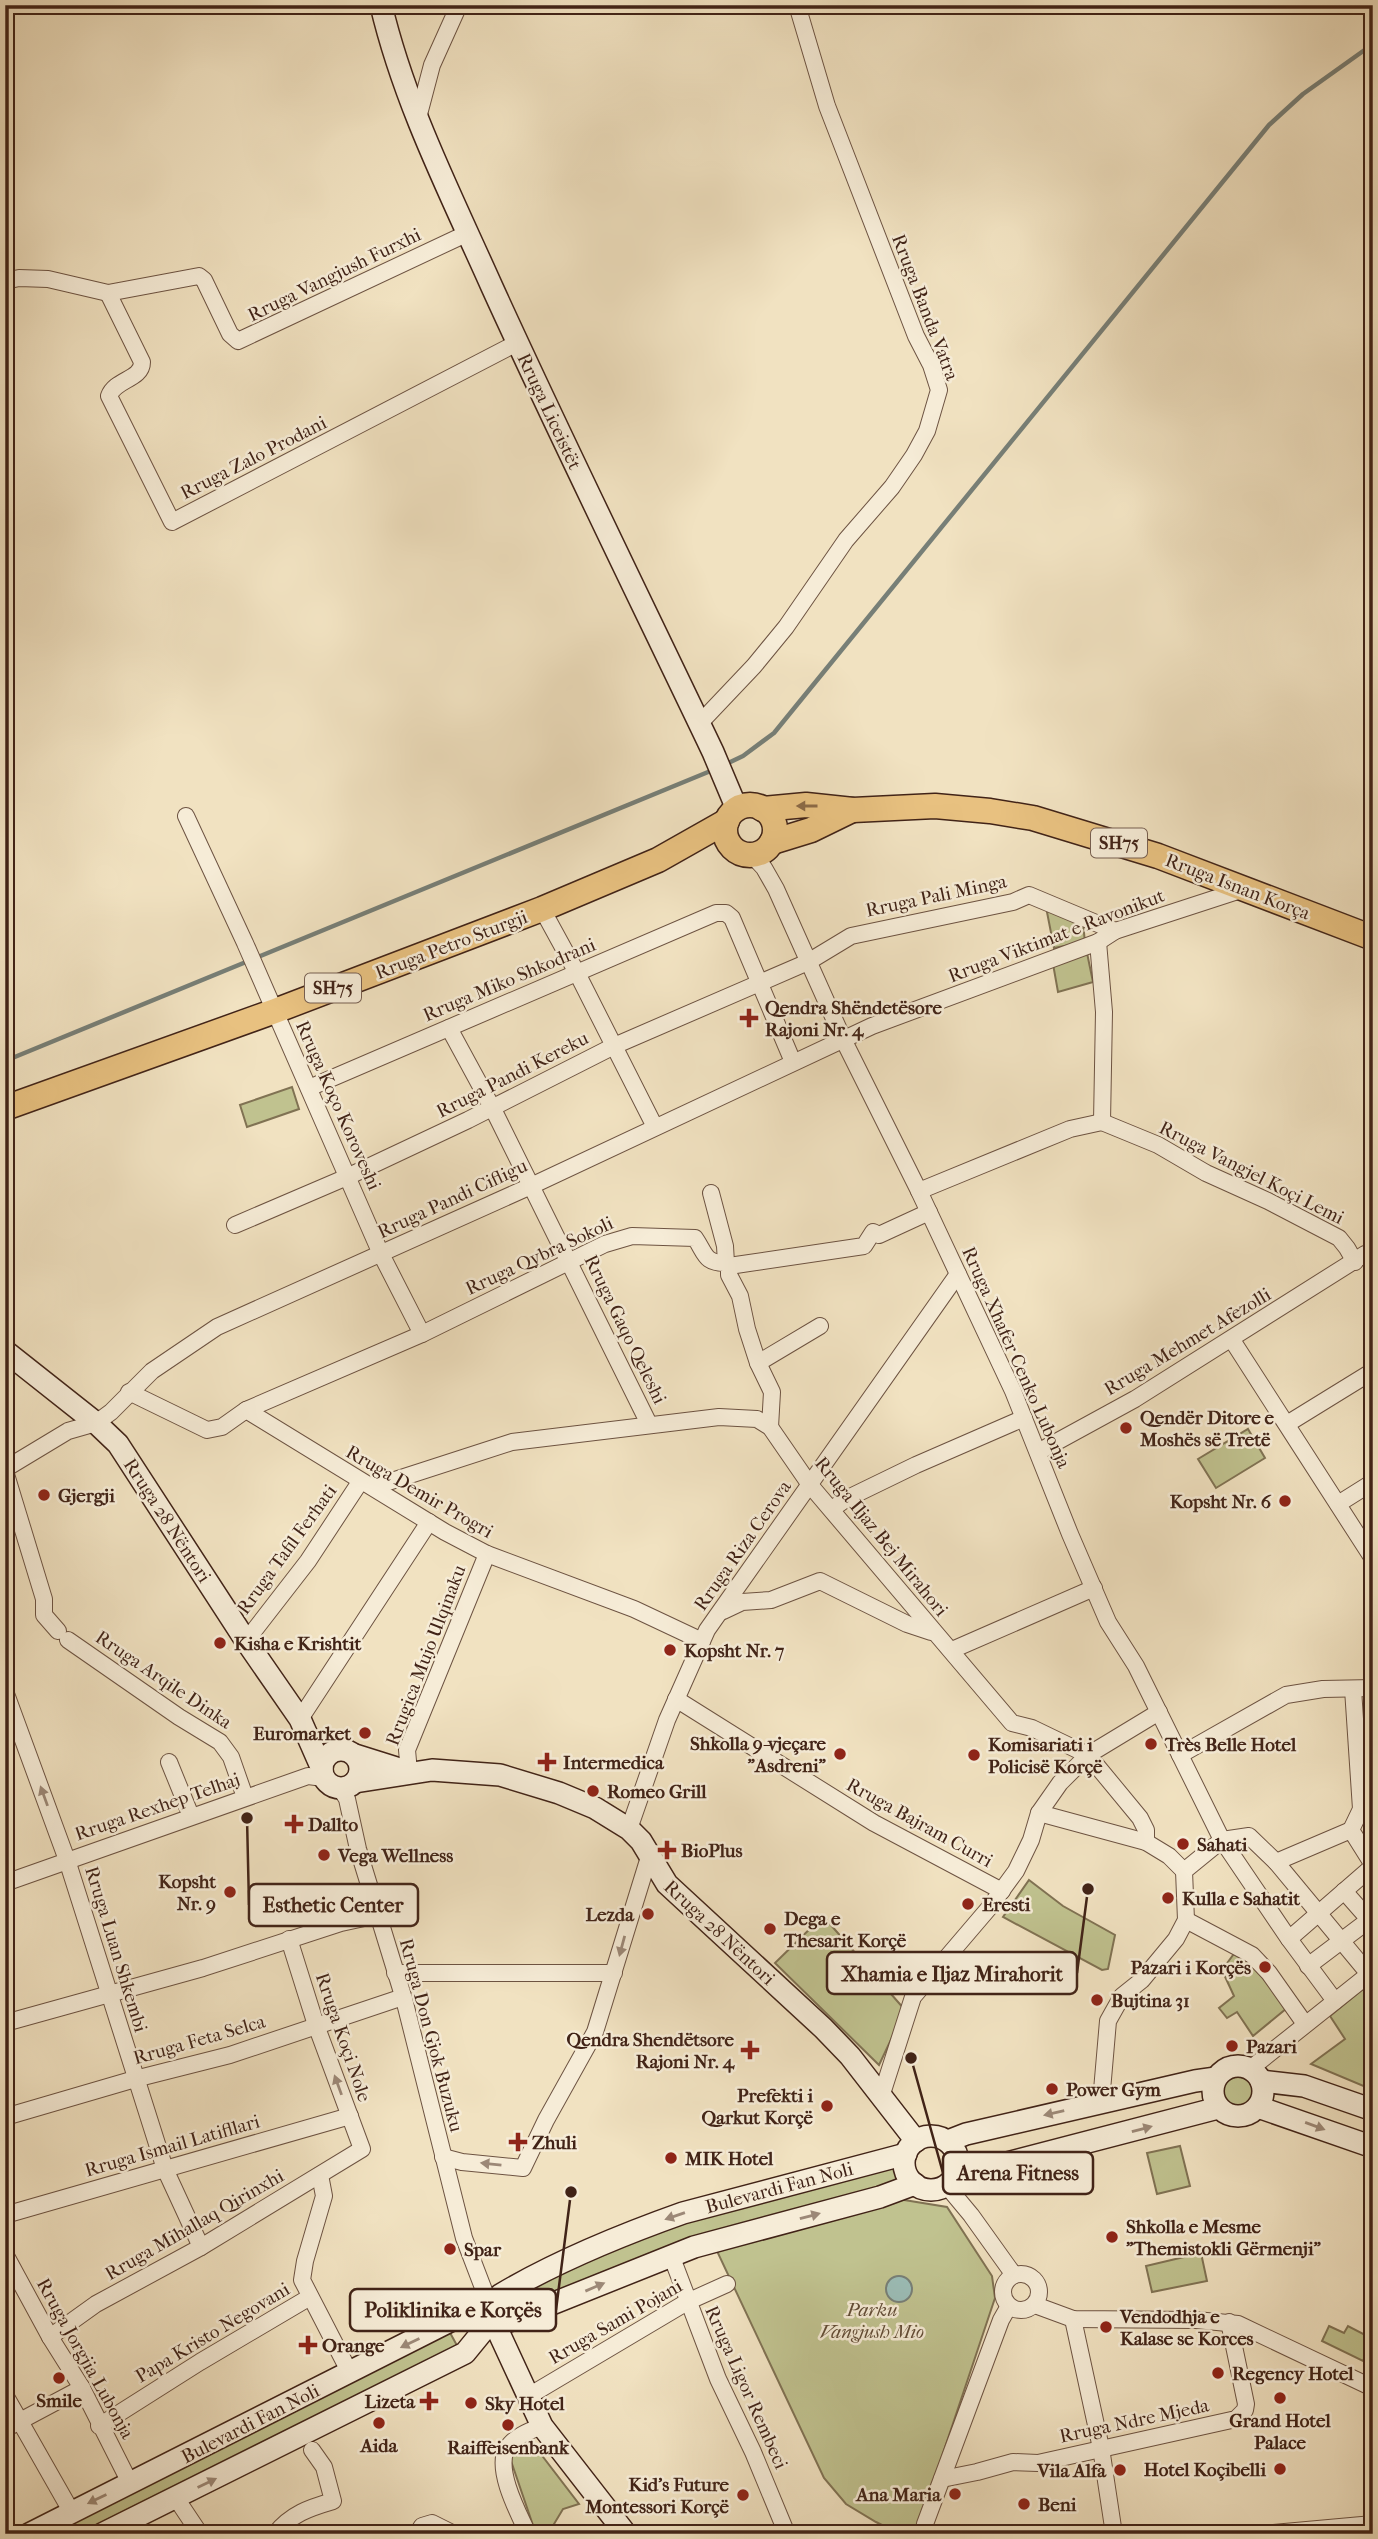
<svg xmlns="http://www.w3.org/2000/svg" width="1378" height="2539" font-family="'IM FELL French Canon',serif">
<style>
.green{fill:#c0c28f;stroke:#807253;stroke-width:2}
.water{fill:#9bbdb7;stroke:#777f77;stroke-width:2}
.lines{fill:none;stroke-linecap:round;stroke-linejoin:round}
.stream{stroke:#777f77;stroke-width:4.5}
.street-casing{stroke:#6d5342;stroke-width:18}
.secondary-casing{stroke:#412317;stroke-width:24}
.primary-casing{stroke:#412317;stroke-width:27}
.street{stroke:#f6ecd7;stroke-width:16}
.secondary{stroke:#f6ecd7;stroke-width:21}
.primary{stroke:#e8c180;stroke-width:24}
.oneway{fill:#8c6a46}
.oneway2{fill:#9c8877}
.poi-dot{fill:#8f2418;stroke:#f6ecd7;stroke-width:2.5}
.labels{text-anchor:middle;stroke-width:5;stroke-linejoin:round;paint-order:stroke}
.shield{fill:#f6ecd7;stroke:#775f51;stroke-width:2}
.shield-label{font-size:18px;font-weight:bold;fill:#412317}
.street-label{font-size:19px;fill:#412317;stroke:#f6ecd7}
.poi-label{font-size:19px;font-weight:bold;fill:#412317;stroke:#f6ecd7;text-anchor:start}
.park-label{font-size:19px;font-style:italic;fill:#614b35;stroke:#f6ecd7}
.leader{fill:none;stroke:#412317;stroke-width:2.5}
.callout-dot{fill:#412317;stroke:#f6ecd7;stroke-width:2.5}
.callout{fill:#f6ecd7;stroke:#412317;stroke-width:2.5}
.callout-label{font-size:21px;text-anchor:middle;font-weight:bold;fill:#412317}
</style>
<rect width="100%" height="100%" fill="#f1e2c1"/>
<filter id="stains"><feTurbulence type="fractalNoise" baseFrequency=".00286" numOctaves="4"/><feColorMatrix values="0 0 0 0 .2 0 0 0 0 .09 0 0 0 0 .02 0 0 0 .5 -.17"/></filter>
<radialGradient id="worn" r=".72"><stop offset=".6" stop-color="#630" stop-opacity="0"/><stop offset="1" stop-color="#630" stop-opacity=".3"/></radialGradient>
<g class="green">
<path d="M1046 907 1083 924 1085 942 1054 948Z"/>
<path d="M1087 953 1093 982 1058 992 1053 964Z"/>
<path d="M292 1087 299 1109 247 1127 240 1105Z"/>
<path d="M1248 1429 1265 1458 1216 1488 1198 1459Z"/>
<path d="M1029 1880 1063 1906 1115 1935 1108 1969 1102 1970 1003 1917Z"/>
<path d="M823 1916 905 2010 879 2065 775 1963Z"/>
<path d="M1236 1951 1251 1959 1287 2008 1253 2036 1237 2012 1227 2018 1219 2008 1234 1996 1222 1970Z"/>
<path d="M1369 1984 1373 1987V2090L1311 2064 1345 2039 1330 2016Z"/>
<circle cx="1238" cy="2092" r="15"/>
<path d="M1180 2146 1190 2186 1157 2194 1147 2153Z"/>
<path d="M902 2157 910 2183 514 2317 504 2295 647 2228Z"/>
<path d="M898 2199 947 2207 992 2276 995 2298 916 2534H900L876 2522 846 2504 824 2478 716 2249Z"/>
<path d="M1201 2253 1207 2281 1152 2292 1146 2266Z"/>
<path d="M1329 2326 1344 2333 1348 2326 1373 2339 1363 2361 1322 2341Z"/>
<path d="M448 2329 460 2351 92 2534H37Z"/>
<path d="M527 2436 579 2504 563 2509 548 2534H536L510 2458Z"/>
</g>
<circle class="water" cx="899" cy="2289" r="13"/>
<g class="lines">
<g class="stream">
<path d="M724 765 743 756 774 733 1269 125 1303 94 1373 44"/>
<path d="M5 1061 713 770"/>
</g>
<defs>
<g id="street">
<path d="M418 118 432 65 459 5"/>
<path d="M5 281 19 278 48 279 108 293 199 276 204 280 230 334 238 341 468 233"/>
<path d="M108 293 142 362C142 380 115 379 109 396L172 522 517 343"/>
<path d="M699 724 754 666 786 627 846 540 892 487 914 455 927 431 939 390 931 365 916 336 827 106 797 5"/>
<path d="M186 816 245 943 381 1254 422 1334"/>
<path d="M752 855 764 868 776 889 844 1041 919 1191 1013 1391 1070 1534 1108 1622 1136 1666 1222 1840 1289 1939 1373 1866"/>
<path d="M542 909 577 973 655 1127"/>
<path d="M1098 942 1104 1012 1102 1122"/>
<path d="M449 1028 493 1109 649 1424"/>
<path d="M309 1088 716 913H726L732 918 793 1062"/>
<path d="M1102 1122 1158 1145 1206 1173 1268 1201 1339 1238 1347 1248 1355 1262"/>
<path d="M919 1191 1070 1129 1102 1122"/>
<path d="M711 1193 725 1246 726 1263"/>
<path d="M235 1225 347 1177 468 1120 614 1046 808 962 851 936 1013 902 1029 895 1115 931"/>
<path d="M729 1266 864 1246 873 1232 879 1235 929 1212"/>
<path d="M1232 1340 1373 1559"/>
<path d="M758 1363 820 1326"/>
<path d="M129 1392 207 1430 222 1427 246 1410 445 1532 487 1554 634 1609 702 1641"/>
<path d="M246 1410 422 1334 605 1244 632 1236 695 1238C706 1254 704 1263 726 1263L729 1266V1275L740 1296 747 1329 758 1363 772 1392 770 1427"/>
<path d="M1287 1424 1373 1371"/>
<path d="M1038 1452 1135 1399 1365 1254 1373 1252"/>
<path d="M5 1469 68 1431 96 1423 111 1412 152 1371 217 1327 531 1186 872 1026 1098 942 1115 931 1244 889"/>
<path d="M5 1471 44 1599V1615L58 1631"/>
<path d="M373 1487 512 1442 719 1417 757 1419 770 1427 810 1485 1012 1723 1032 1728 1088 1755 1140 1818 1146 1830V1842"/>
<path d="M1338 1504 1373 1482"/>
<path d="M832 1509 846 1499 916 1465 1024 1418"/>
<path d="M723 1611 742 1602 771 1600 820 1581 907 1624 931 1632"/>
<path d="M68 1640 179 1717 220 1742 231 1757 245 1797"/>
<path d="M246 1641 308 1561 360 1482"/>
<path d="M952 1650 1094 1588"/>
<path d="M5 1691 67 1860 165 2169 201 2247"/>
<path d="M676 1699 874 1823 1002 1891"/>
<path d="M300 1719 429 1522"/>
<path d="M1180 1755 1286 1695 1323 1689 1373 1688"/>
<path d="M169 1762 191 1816"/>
<path d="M409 1772 407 1750 487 1554"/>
<path d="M340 1788 347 1799 358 1849 404 1999 464 2238 485 2293"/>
<path d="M1039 1813 1146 1842 1169 1856 1184 1871"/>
<path d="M629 1829 667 1720 707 1630 958 1274"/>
<path d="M1351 1830 1361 1809 1353 1689"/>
<path d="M1276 1862 1351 1830 1373 1865"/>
<path d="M5 1883 308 1776 324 1778"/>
<path d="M1344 1891 1373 1924"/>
<path d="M1186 1920 1252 1955 1269 1973 1305 2024"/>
<path d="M1289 1939 1335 2001"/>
<path d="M1308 1966 1369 1920"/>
<path d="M395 1973H614"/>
<path d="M5 2023 203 1968 341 1923 378 1915"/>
<path d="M1250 2069 1373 1971"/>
<path d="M881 2097 913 1997 989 1908 1016 1871 1031 1840 1039 1813 1060 1783 1088 1755 1159 1712"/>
<path d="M1101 2102 1108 2021 1122 1996 1142 1980 1176 1939 1186 1920 1184 1871 1222 1840 1249 1836 1276 1862 1373 1979"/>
<path d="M5 2117 135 2079 230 2055 397 1999H404"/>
<path d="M443 2157 462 2162 523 2168 546 2120 595 2032 649 1857"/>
<path d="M320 2175 324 2196 305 2261 302 2280 350 2373"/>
<path d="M946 2185 971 2215 1014 2275"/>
<path d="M5 2215 350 2116"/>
<path d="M5 2254 50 2337 82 2388 130 2483"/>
<path d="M671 2255 718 2379 753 2452 787 2534"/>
<circle cx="1021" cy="2292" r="18"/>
<path d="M1035 2305 1073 2319 1196 2320 1238 2324 1373 2388"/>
<path d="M1073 2319 1101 2448 1114 2534"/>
<path d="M50 2337 96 2304 201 2247 362 2149 316 2025 289 1939"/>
<path d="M5 2395 71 2511"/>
<path d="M527 2397 687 2302 727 2284"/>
<path d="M99 2426 200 2362 310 2297"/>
<path d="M5 2429 82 2388"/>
<path d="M942 2479 977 2472 1013 2462 1038 2463 1236 2419 1245 2410 1246 2404 1229 2322"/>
<path d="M176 2498 200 2534"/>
<path d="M275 2534C291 2514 309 2508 333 2501L324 2467 312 2450"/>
<path d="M417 2534 422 2526 432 2523 454 2534"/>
<path d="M528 2534C519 2514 496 2472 506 2450 513 2437 529 2431 542 2426"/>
<path d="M923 2534 925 2524 1001 2320 1009 2306"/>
<path d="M1263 2534 1373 2524"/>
</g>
<g id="secondary">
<path d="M381 5C404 103 451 195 492 287 563 443 639 597 713 752L737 809"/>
<path d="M5 1351 96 1423 118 1444 246 1641 300 1719 322 1769"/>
<circle cx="341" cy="1769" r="19"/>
<path d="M355 1755 409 1772"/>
<path d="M355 1782 432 1770 500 1775 559 1793 595 1808 629 1829 641 1841 667 1884 823 2028 850 2056 916 2141"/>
<circle cx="1238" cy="2091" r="25"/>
<path d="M1261 2081 1304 2086 1373 2110"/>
<path d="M1258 2107 1373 2147"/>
<circle cx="931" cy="2163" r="27"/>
<path d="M948 2141 966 2134 1195 2081 1216 2078"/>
<path d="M956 2172H972L1218 2108"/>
<path d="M500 2295C557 2261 621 2235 683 2213L906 2154"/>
<path d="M509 2321 694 2247 880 2197 915 2184"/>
<path d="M498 2331 542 2426 626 2534"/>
<path d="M29 2534 470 2311"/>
<path d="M102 2534 465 2353 483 2331"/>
</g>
<g id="primary">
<circle cx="750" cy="830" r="25"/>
<path d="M762 809 806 805 853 810 935 806 990 811 1033 818 1158 856 1373 938"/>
<path d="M772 842 811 830 852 810"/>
<path d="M5 1108 275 1011 542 909 658 860 727 821"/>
</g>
</defs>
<use href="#street" class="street-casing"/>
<use href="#secondary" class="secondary-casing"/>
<use href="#primary" class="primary-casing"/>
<use href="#street" class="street"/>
<use href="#secondary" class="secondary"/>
<use href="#primary" class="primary"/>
</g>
<defs><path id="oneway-solid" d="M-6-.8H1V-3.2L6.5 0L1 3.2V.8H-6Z" transform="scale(1.75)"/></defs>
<use class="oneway" href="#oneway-solid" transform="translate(807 806) rotate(-180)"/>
<g class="oneway2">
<use href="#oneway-solid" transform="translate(44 1796) rotate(-110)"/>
<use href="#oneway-solid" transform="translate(622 1946) rotate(105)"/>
<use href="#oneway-solid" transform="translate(338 2085) rotate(-110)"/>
<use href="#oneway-solid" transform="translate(1054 2113) rotate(167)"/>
<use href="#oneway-solid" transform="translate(1315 2126) rotate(20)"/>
<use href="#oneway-solid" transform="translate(1142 2129) rotate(-15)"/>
<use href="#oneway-solid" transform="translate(491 2164) rotate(-174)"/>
<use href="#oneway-solid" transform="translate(675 2216) rotate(161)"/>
<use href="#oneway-solid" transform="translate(810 2216) rotate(-15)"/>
<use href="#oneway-solid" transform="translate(595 2287) rotate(-23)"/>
<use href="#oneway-solid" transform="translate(410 2343) rotate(154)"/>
<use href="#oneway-solid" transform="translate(207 2483) rotate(-26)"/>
<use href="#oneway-solid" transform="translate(97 2499) rotate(154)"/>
</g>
<g class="poi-dot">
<path d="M745.5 1007.5h7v7h7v7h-7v7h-7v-7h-7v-7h7z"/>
<circle cx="1126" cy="1428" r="7"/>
<circle cx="44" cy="1495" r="7"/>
<circle cx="1285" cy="1501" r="7"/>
<circle cx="220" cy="1643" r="7"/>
<circle cx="670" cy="1650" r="7"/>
<circle cx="365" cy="1733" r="7"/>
<circle cx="1151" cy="1744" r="7"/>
<circle cx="840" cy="1754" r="7"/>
<circle cx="974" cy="1755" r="7"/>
<path d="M543.5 1751.5h7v7h7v7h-7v7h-7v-7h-7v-7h7z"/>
<circle cx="593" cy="1791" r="7"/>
<path d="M290.5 1813.5h7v7h7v7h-7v7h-7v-7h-7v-7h7z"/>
<circle cx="1183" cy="1844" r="7"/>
<path d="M663.5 1839.5h7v7h7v7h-7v7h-7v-7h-7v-7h7z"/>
<circle cx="324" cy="1855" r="7"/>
<circle cx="230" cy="1892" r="7"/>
<circle cx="1168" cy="1898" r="7"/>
<circle cx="968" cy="1904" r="7"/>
<circle cx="648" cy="1914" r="7"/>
<circle cx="770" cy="1929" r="7"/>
<circle cx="1265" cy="1967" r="7"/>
<circle cx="1097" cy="2000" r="7"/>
<circle cx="1232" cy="2046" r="7"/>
<path d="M746.5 2039.5h7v7h7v7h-7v7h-7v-7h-7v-7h7z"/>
<circle cx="1052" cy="2089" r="7"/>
<circle cx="827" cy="2106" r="7"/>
<path d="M514.5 2131.5h7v7h7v7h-7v7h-7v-7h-7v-7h7z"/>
<circle cx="671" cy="2158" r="7"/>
<circle cx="1112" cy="2237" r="7"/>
<circle cx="450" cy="2249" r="7"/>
<circle cx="1106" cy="2327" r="7"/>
<path d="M304.5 2334.5h7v7h7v7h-7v7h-7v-7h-7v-7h7z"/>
<circle cx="1218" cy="2373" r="7"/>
<circle cx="59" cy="2378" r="7"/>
<circle cx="1280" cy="2398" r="7"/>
<path d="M425.5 2390.5h7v7h7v7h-7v7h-7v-7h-7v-7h7z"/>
<circle cx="471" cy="2403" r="7"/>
<circle cx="379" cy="2423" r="7"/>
<circle cx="508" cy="2425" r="7"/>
<circle cx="1280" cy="2469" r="7"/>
<circle cx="1120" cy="2470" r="7"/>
<circle cx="955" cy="2494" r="7"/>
<circle cx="743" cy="2495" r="7"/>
<circle cx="1024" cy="2504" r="7"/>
</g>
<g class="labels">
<g class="shield">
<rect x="1091" y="828.5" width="56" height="29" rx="5"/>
<rect x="305" y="973.5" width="56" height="29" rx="5"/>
</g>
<g class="shield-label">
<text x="1119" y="849">SH75</text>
<text x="333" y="994">SH75</text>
</g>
<g class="street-label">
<text transform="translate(334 274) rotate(-26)" y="7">Rruga Vangjush Furxhi</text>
<text transform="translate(926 307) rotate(69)" y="7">Rruga Banda Vatra</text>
<text transform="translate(550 411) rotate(65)" y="7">Rruga Liceistët</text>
<text transform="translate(253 457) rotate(-27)" y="7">Rruga Zalo Prodani</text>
<text transform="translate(1238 886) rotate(21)" y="7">Rruga Isnan Korça</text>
<text transform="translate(936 895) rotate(-12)" y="7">Rruga Pali Minga</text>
<text transform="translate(1056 935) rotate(-21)" y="7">Rruga Viktimat e Ravonikut</text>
<text transform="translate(451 944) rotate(-21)" y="7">Rruga Petro Sturgji</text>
<text transform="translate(509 979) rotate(-23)" y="7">Rruga Miko Shkodrani</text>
<text transform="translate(512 1074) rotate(-27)" y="7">Rruga Pandi Kereku</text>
<text transform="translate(339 1105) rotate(66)" y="7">Rruga Koço Koroveshi</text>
<text transform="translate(1252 1172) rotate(27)" y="7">Rruga Vangjel Koçi Lemi</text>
<text transform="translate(452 1198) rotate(-25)" y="7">Rruga Pandi Cifligu</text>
<text transform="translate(539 1255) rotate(-25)" y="7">Rruga Qybra Sokoli</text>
<text transform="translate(626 1329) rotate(64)" y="7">Rruga Gaqo Qeleshi</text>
<text transform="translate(1187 1341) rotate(-31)" y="7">Rruga Mehmet Afezolli</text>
<text transform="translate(1017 1357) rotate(66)" y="7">Rruga Xhafer Cenko Lubonja</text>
<text transform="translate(420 1491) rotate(30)" y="7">Rruga Demir Progri</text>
<text transform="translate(168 1520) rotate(57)" y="7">Rruga 28 Nëntori</text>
<text transform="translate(882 1536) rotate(51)" y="7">Rruga Iljaz Bej Mirahori</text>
<text transform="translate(742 1545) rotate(-55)" y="7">Rruga Riza Cerova</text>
<text transform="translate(286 1549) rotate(-54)" y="7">Rruga Tafil Ferhati</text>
<text transform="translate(425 1655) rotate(-69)" y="7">Rrugica Mujo Ulqinaku</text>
<text transform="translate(164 1679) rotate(34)" y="7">Rruga Arqile Dinka</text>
<text transform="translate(157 1806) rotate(-19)" y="7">Rruga Rexhep Telhaj</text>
<text transform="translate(920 1822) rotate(29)" y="7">Rruga Bajram Curri</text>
<text transform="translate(720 1932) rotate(43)" y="7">Rruga 28 Nëntori</text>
<text transform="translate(117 1949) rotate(73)" y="7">Rruga Luan Shkembi</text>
<text transform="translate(432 2035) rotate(75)" y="7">Rruga Don Gjok Buzuku</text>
<text transform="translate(344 2037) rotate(71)" y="7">Rruga Koçi Nole</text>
<text transform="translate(199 2039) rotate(-16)" y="7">Rruga Feta Selca</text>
<text transform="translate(172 2145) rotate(-16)" y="7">Rruga Ismail Latifllari</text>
<text transform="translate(779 2187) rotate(-15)" y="7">Bulevardi Fan Noli</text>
<text transform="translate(194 2224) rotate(-30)" y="7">Rruga Mihallaq Qirinxhi</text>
<text transform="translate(615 2321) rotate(-30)" y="7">Rruga Sami Pojani</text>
<text transform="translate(212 2332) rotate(-31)" y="7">Papa Kristo Negovani</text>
<text transform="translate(86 2358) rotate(61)" y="7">Rruga Jorgjia Lubonja</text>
<text transform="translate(747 2387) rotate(66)" y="7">Rruga Ligor Rembeci</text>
<text transform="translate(1134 2420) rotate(-12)" y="7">Rruga Ndre Mjeda</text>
<text transform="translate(250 2423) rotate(-27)" y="7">Bulevardi Fan Noli</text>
</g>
<g class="poi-label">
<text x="765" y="1014">Qendra Shëndetësore<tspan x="765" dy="22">Rajoni Nr. 4</tspan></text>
<text x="1140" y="1424">Qendër Ditore e<tspan x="1140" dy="22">Moshës së Tretë</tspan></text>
<text x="58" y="1502">Gjergji</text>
<text x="1271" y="1508" text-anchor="end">Kopsht Nr. 6</text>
<text x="234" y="1650">Kisha e Krishtit</text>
<text x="684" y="1657">Kopsht Nr. 7</text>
<text x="351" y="1740" text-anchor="end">Euromarket</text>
<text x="826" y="1750" text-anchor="end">Shkolla 9-vjeçare<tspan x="826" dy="22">"Asdreni"</tspan></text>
<text x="988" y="1751">Komisariati i<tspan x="988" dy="22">Policisë Korçë</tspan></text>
<text x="1165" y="1751">Très Belle Hotel</text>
<text x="563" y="1769">Intermedica</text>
<text x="607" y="1798">Romeo Grill</text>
<text x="308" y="1831">Dallto</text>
<text x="1197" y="1851">Sahati</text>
<text x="681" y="1857">BioPlus</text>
<text x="338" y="1862">Vega Wellness</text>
<text x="216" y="1888" text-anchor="end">Kopsht<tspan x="216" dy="22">Nr. 9</tspan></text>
<text x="1182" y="1905">Kulla e Sahatit</text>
<text x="982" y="1911">Eresti</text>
<text x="634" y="1921" text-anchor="end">Lezda</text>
<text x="784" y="1925">Dega e<tspan x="784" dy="22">Thesarit Korçë</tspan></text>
<text x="1251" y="1974" text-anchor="end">Pazari i Korçës</text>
<text x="1111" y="2007">Bujtina 31</text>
<text x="734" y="2046" text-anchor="end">Qendra Shendëtsore<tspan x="734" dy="22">Rajoni Nr. 4</tspan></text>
<text x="1246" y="2053">Pazari</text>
<text x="1066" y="2096">Power Gym</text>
<text x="813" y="2102" text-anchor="end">Prefekti i<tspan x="813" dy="22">Qarkut Korçë</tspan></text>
<text x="532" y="2149">Zhuli</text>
<text x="685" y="2165">MIK Hotel</text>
<text x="1126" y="2233">Shkolla e Mesme<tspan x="1126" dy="22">"Themistokli Gërmenji"</tspan></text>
<text x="464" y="2256">Spar</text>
<text x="1120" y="2323">Vendodhja e<tspan x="1120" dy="22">Kalase se Korces</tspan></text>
<text x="322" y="2352">Orange</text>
<text x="1232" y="2380">Regency Hotel</text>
<text x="59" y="2407" text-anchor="middle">Smile</text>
<text x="415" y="2408" text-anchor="end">Lizeta</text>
<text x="485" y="2410">Sky Hotel</text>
<text x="1280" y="2427" text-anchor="middle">Grand Hotel<tspan x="1280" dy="22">Palace</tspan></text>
<text x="379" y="2452" text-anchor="middle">Aida</text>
<text x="508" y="2454" text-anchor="middle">Raiffeisenbank</text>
<text x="1266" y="2476" text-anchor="end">Hotel Koçibelli</text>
<text x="1106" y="2477" text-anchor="end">Vila Alfa</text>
<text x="729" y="2491" text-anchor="end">Kid's Future<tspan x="729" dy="22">Montessori Korçë</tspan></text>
<text x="941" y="2501" text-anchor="end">Ana Maria</text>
<text x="1038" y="2511">Beni</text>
</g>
<g class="park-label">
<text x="872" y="2316">Parku<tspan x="872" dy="22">Vangjush Mio</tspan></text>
</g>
</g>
<path class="leader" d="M247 1818L249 1905M1088 1889L1077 1973M911 2058L943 2173M571 2192L556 2310"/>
<g class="callout-dot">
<circle cx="247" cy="1818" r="7"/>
<circle cx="1088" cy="1889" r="7"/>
<circle cx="911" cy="2058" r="7"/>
<circle cx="571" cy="2192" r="7"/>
</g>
<g class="callout">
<rect x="249" y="1884" width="169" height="42" rx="7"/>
<rect x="827" y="1952" width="250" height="42" rx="7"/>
<rect x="943" y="2152" width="150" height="42" rx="7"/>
<rect x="350" y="2289" width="206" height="42" rx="7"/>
</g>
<g class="callout-label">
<text x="333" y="1912">Esthetic Center</text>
<text x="952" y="1981">Xhamia e Iljaz Mirahorit</text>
<text x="1018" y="2180">Arena Fitness</text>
<text x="453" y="2317">Poliklinika e Korçës</text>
</g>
<rect width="1378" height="2539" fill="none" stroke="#f1e2c1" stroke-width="28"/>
<rect x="7" y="7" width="1364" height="2525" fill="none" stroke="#412317" stroke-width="3.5"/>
<rect x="14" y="14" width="1350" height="2511" fill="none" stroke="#412317" stroke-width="2"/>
<rect width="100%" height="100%" filter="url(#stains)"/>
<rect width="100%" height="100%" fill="url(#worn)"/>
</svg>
